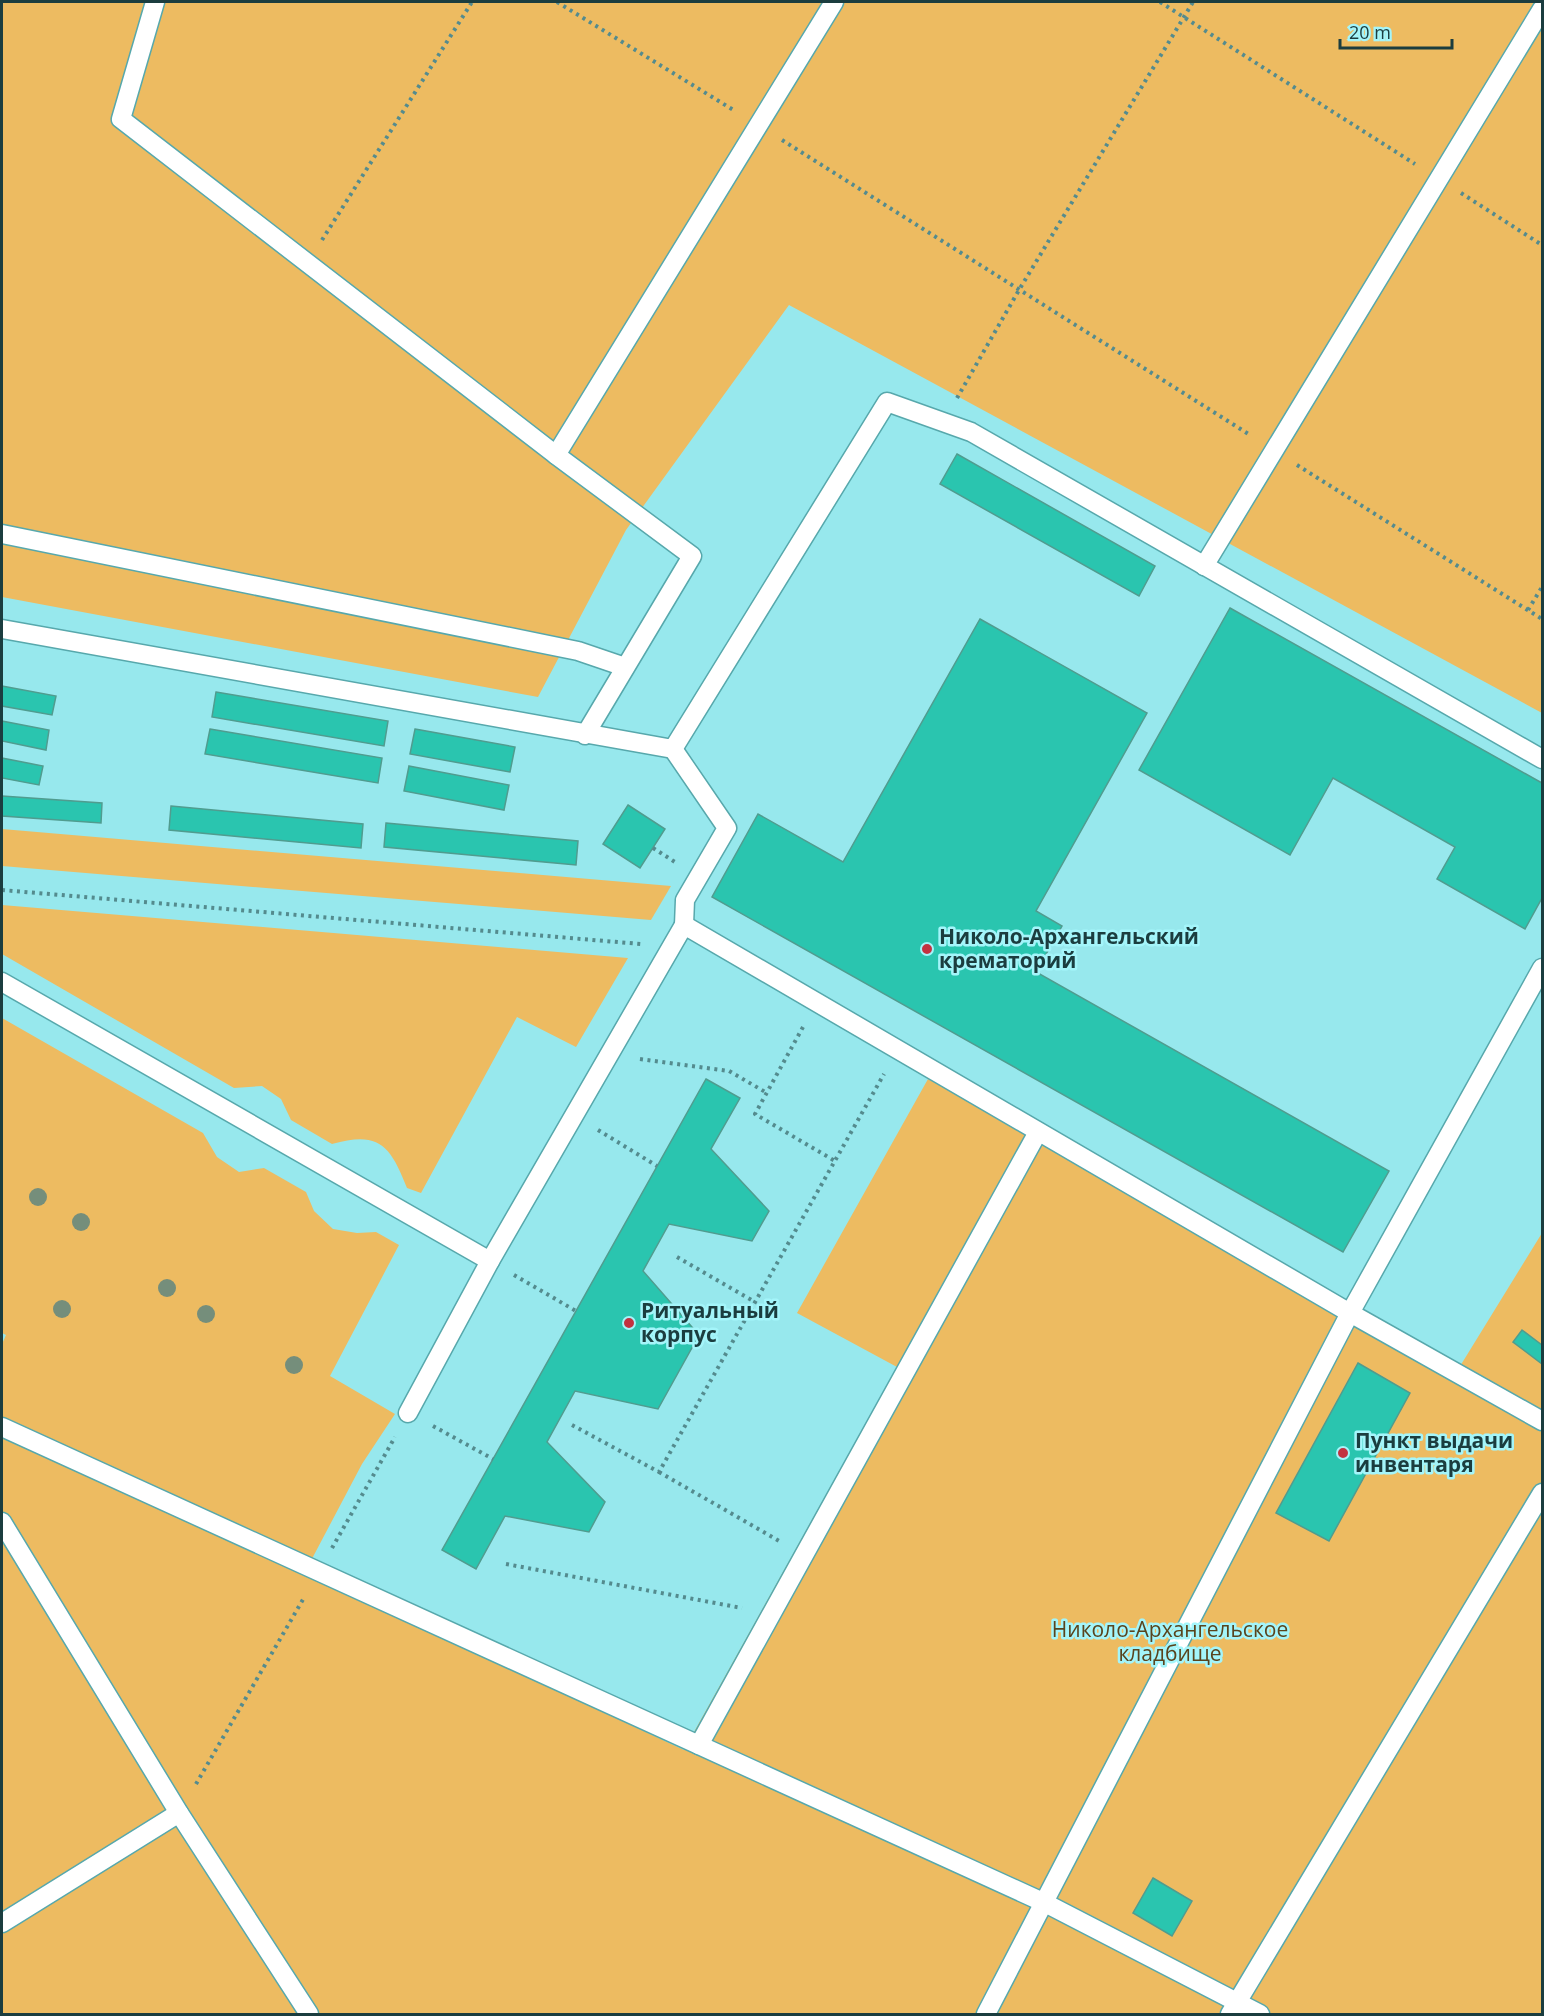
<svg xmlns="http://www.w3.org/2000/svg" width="1544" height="2016" font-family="'Open Sans',sans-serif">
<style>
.green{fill:#edbb61}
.building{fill:#2ac5af;stroke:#509c8f;stroke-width:1.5}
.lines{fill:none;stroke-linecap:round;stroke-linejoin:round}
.service-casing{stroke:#57a8ac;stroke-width:21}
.path{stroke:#548b8e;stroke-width:4;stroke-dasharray:3 4.5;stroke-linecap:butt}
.service{stroke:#fff;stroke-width:18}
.tree{fill:#758e7b}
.poi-dot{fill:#c23240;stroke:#a4f5fa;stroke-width:2}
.labels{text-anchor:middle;stroke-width:5;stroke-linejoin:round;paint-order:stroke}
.poi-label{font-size:21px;font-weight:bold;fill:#1b3d3f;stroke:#a4f5fa;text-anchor:start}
.park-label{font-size:21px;fill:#59441d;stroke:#a4f5fa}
</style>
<rect width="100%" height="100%" fill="#97e8ed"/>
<g class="green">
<path d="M2 2H1542V713L789 305 626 530 538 697 2 597Z"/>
<path d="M2 829 671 886 651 920 2 866Z"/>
<path d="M2 905 628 958 576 1047 517 1017 421 1193 407 1188C390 1145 379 1131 332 1144L291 1120 281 1099 262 1086 234 1088 2 954Z"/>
<path d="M2 1018 203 1133 217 1157 239 1172 264 1168 306 1192 314 1211 333 1229 357 1233 376 1232 399 1245 330 1376 395 1414 362 1464 305 1572 684 1750 897 1367 797 1313 928 1079 1350 1313 1454 1376 1542 1233V2014H2V1344L6 1335 2 1333Z"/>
</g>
<g class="building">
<path d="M957 454 1155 566 1139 596 940 484Z"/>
<path d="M1230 608 1542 783V898L1525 929 1437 879 1455 847 1333 778 1290 855 1139 770Z"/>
<path d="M980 619 1147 713 1036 911 1062 926 1036 972 1389 1171 1343 1252 712 897 758 814 843 862Z"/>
<path d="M2 686 56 696 52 715 2 706Z"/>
<path d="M216 692 388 721 384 746 212 717Z"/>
<path d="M2 721 49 730 46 750 2 741Z"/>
<path d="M210 729 382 758 378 783 205 754Z"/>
<path d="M415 729 515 747 510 772 410 754Z"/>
<path d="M2 758 43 766 39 785 2 778Z"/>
<path d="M409 766 509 785 504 810 404 791Z"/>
<path d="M2 796 102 803 101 823 2 816Z"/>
<path d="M628 805 665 829 640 868 603 844Z"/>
<path d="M171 806 363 824 361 848 169 830Z"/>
<path d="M386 823 578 841 576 865 384 847Z"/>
<path d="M706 1079 740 1098 711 1149 769 1211 752 1241 669 1224 643 1271 699 1335 658 1409 575 1391 547 1442 605 1502 589 1532 505 1516 476 1569 442 1550Z"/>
<path d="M1522 1330 1542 1345V1364L1513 1342Z"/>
<path d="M1358 1363 1410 1393 1329 1541 1276 1513Z"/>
<path d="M1153 1878 1192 1901 1172 1936 1133 1913Z"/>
</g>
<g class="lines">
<defs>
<g id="service">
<path d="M155 2 121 119 556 455"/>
<path d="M2 534 578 651 625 667"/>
<path d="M1204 566 1542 9"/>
<path d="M2 629 673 749 887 402 971 432 1542 759"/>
<path d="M585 735 692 556 556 455 834 2"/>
<path d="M673 749 727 828 685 900 684 925"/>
<path d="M1542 968 1350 1313 1542 1421"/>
<path d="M2 982 490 1261"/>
<path d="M408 1413 490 1261 684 925 1350 1313 986 2014"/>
<path d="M2 1427 1045 1903 1260 2014"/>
<path d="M2 1522 179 1813 309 2014"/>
<path d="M699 1745 1038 1132"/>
<path d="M2 1923 179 1813"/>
<path d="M1230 2014 1542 1493"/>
</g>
</defs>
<use href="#service" class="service-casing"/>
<g class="path">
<path d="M557 2 735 111"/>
<path d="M1160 2 1415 164"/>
<path d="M782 140 1250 435"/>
<path d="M1461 193 1542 245"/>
<path d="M322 240 472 2"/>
<path d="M957 398 1019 290 1193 2"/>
<path d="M1297 465 1542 619"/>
<path d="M1528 610 1542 587"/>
<path d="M653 848 675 862"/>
<path d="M2 890 641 944"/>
<path d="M803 1027 755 1114 835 1161"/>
<path d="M640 1059 729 1071 767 1093"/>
<path d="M598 1130 657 1166"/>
<path d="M677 1257 755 1302"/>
<path d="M514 1275 576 1311"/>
<path d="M572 1425 659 1472 884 1074"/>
<path d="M433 1426 493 1459"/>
<path d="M659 1472 781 1542"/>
<path d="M332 1548 395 1437"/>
<path d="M506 1564 742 1608"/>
<path d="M196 1784 305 1596"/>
</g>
<use href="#service" class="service"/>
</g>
<g class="tree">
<circle cx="38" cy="1197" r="9"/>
<circle cx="81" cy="1222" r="9"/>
<circle cx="167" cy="1288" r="9"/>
<circle cx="62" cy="1309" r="9"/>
<circle cx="206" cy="1314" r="9"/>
<circle cx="294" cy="1365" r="9"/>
</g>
<g class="poi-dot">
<circle cx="927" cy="949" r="6"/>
<circle cx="629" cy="1323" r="6"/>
<circle cx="1343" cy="1453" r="6"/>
</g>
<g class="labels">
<g class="poi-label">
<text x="939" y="944">Николо-Архангельский<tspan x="939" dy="24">крематорий</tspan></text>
<text x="641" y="1318">Ритуальный<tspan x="641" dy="24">корпус</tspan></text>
<text x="1355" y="1448">Пункт выдачи<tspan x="1355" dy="24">инвентаря</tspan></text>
</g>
<g class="park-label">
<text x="1170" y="1637">Николо-Архангельское<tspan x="1170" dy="24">кладбище</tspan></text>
</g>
</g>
<rect width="1544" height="2016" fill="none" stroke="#1b3d3f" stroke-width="6"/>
<path d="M1340 39v9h112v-9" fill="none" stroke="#1b3d3f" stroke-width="3"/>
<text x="1349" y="39" font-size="18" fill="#1b3d3f" stroke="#a4f5fa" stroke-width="4.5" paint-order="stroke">20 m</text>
</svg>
